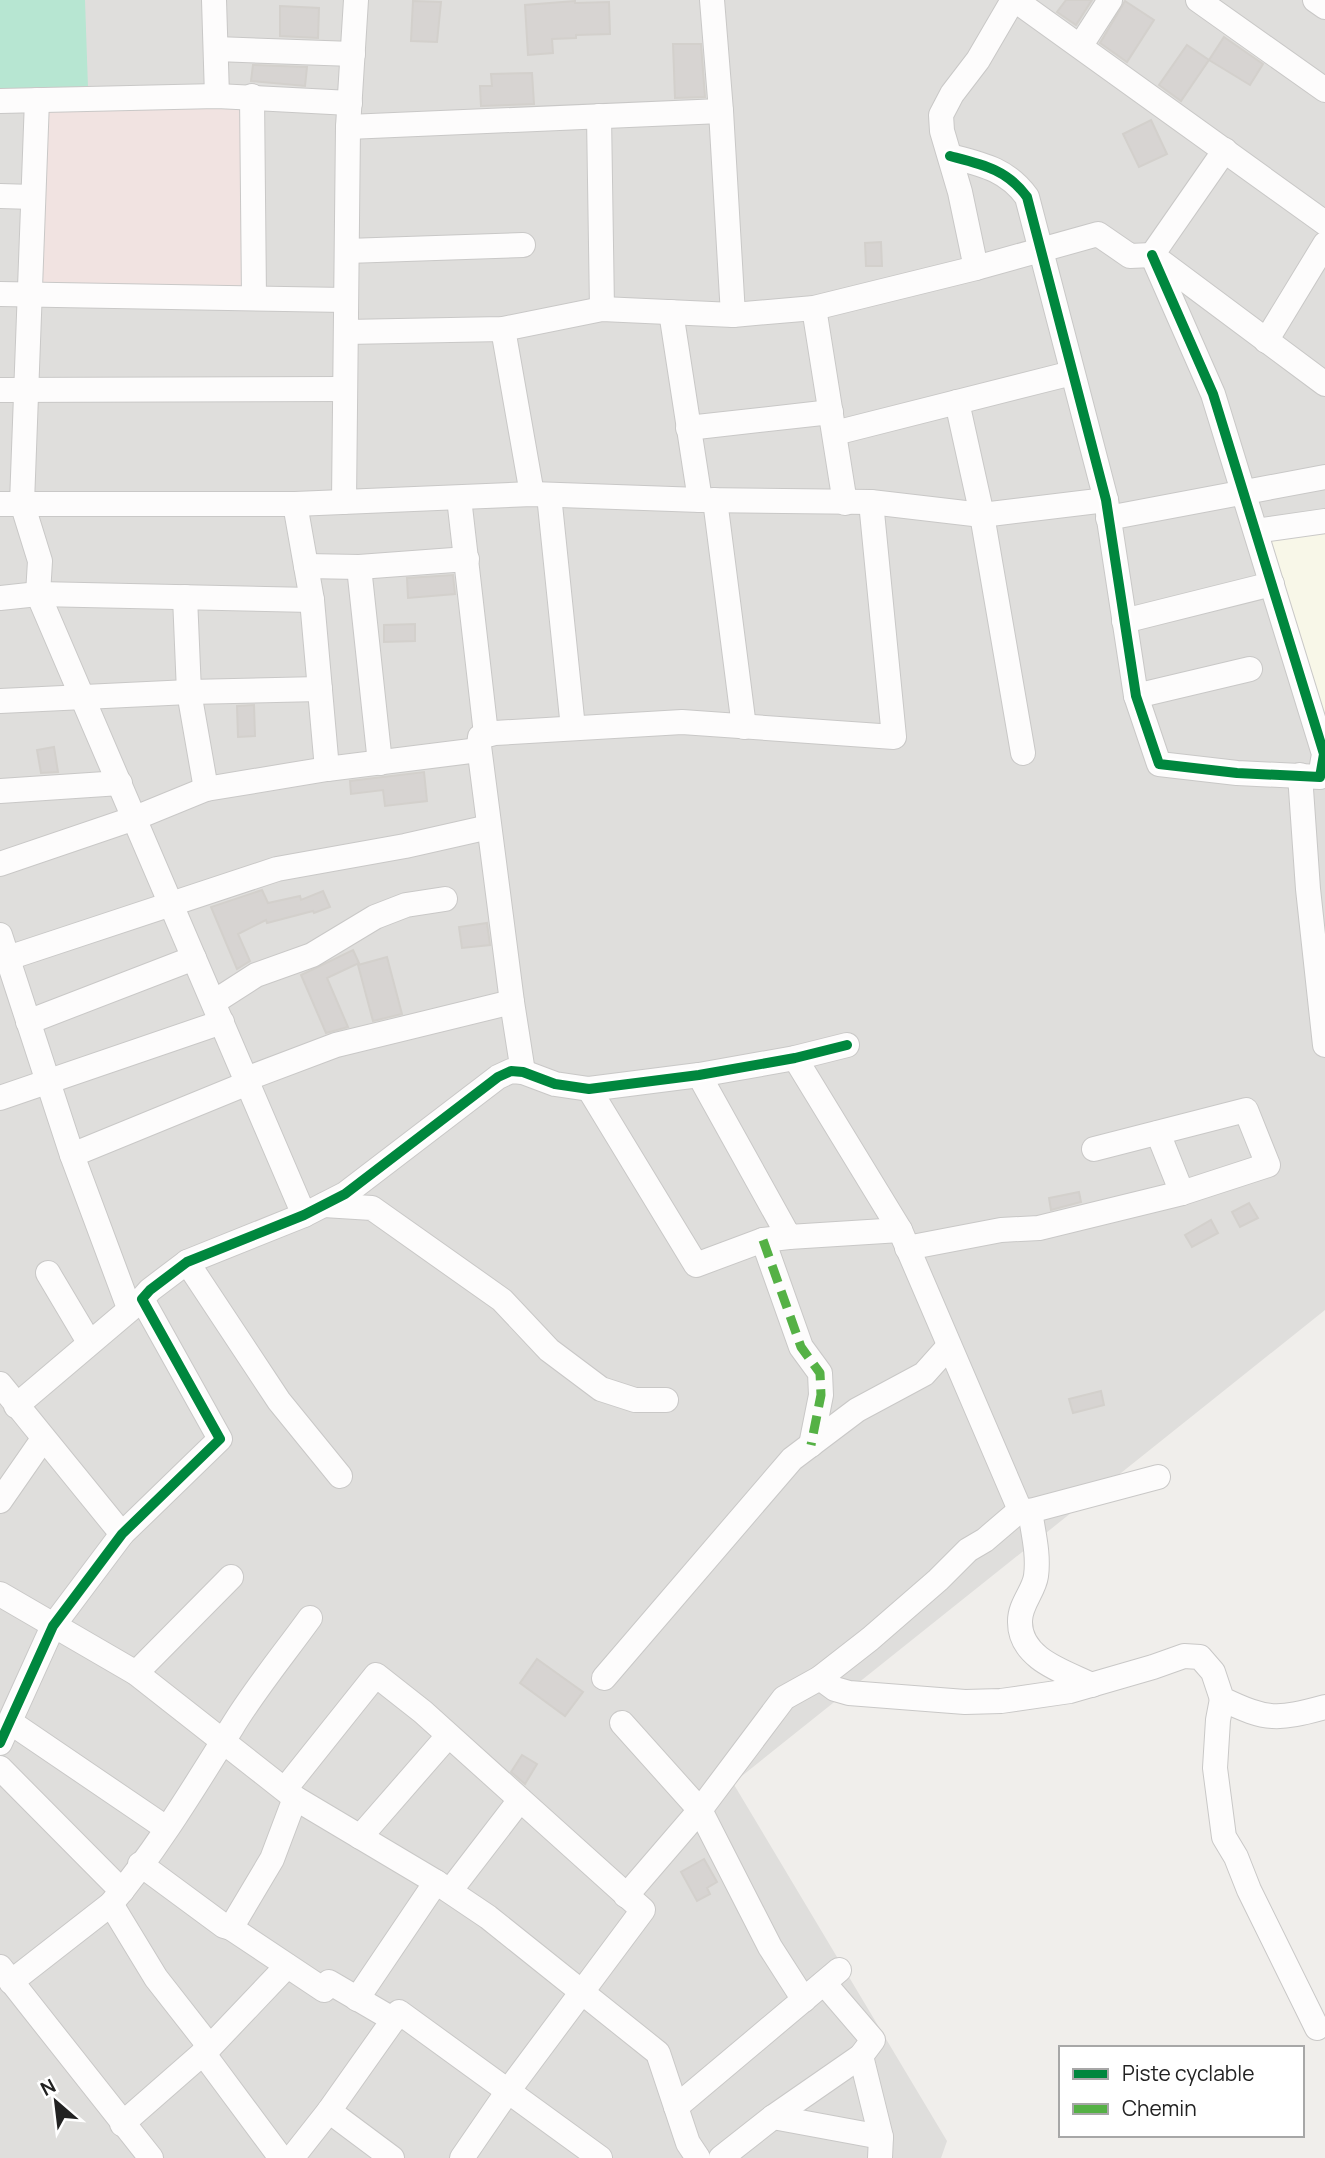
<svg xmlns="http://www.w3.org/2000/svg" width="1325" height="2158" font-family="Manrope,sans-serif">
<style>
.residential{fill:#dfdedc}
.commercial{fill:#f1e3e1}
.education{fill:#f8f7e8}
.pitch{fill:#b7e6d2}
.building{fill:#d7d4d2;stroke:#d3d0cc;stroke-width:2}
.lines{fill:none;stroke-linecap:round;stroke-linejoin:round}
.minor-casing{stroke:#c9c8c7;stroke-width:26}
.minor{stroke:#fdfcfc;stroke-width:24}
.quiet{stroke:#55b145;stroke-width:9;stroke-dasharray:18 9;stroke-linecap:butt}
.cycleway-casing{stroke:#fff;stroke-width:15}
.cycleway{stroke:#00873e;stroke-width:10}
</style>
<rect width="100%" height="100%" fill="#f0eeeb"/>
<path class="residential" d="M0 0H1325V1310L733 1783 947 2141 941 2158H0Z"/>
<path class="commercial" d="M43 106H244L242 289 41 288Z"/>
<path class="education" d="M1325 528V727L1269 534Z"/>
<path class="pitch" d="M0 0H85L88 88 0 91Z"/>
<g class="building">
<path d="M1066 0H1092L1076 25 1057 12Z"/>
<path d="M413 1 441 2 437 42 411 41Z"/>
<path d="M575 1V3L609 2 610 34 576 35V38L552 39 553 53 528 55 525 5Z"/>
<path d="M1125 1 1154 20 1127 62 1100 43Z"/>
<path d="M280 6 319 8 318 38 280 36Z"/>
<path d="M1224 37 1263 64 1250 85 1209 60Z"/>
<path d="M673 44H701L705 97 675 98Z"/>
<path d="M1187 45 1209 60 1181 101 1159 85Z"/>
<path d="M253 65 307 67 305 86 251 81Z"/>
<path d="M532 73 534 104 481 106 480 86H492L491 74Z"/>
<path d="M1151 120 1167 154 1139 167 1123 134Z"/>
<path d="M881 242 882 266H866L865 243Z"/>
<path d="M453 575 455 594 408 598 407 578Z"/>
<path d="M415 624V641L384 642V625Z"/>
<path d="M254 705 255 736 238 737 237 706Z"/>
<path d="M54 747 58 772 41 773 37 750Z"/>
<path d="M424 772 427 801 385 806 383 790 351 794 350 781Z"/>
<path d="M262 890 268 903 300 896 301 900 323 891 330 907 314 913 313 911 267 923 266 920 238 934 250 961 237 969 211 907Z"/>
<path d="M487 923 490 945 462 948 459 927Z"/>
<path d="M353 950 359 963 327 978 348 1027 326 1033 301 975Z"/>
<path d="M387 957 402 1014 373 1021 358 965Z"/>
<path d="M1079 1192 1081 1202 1051 1210 1049 1198Z"/>
<path d="M1249 1203 1258 1218 1240 1227 1232 1212Z"/>
<path d="M1211 1220 1218 1233 1192 1247 1185 1235Z"/>
<path d="M1101 1391 1104 1405 1073 1413 1069 1399Z"/>
<path d="M537 1659 583 1692 565 1716 520 1683Z"/>
<path d="M522 1755 537 1764 525 1784 511 1772Z"/>
<path d="M704 1859 717 1882 707 1888 710 1894 697 1901 681 1872Z"/>
</g>
<g class="lines">
<defs>
<g id="minor">
<path d="M214 0 217 96"/>
<path d="M712 0 721 111 733 315"/>
<path d="M1015 0 1325 223"/>
<path d="M1198 0 1325 90"/>
<path d="M1315 0 1325 7"/>
<path d="M1081 45 1110 0"/>
<path d="M216 49 353 54"/>
<path d="M252 96 254 298"/>
<path d="M37 100 22 503 40 561 38 594 304 1215"/>
<path d="M0 101 217 96 350 103"/>
<path d="M599 116 602 309"/>
<path d="M348 127 721 111"/>
<path d="M950 156C981 164 1007 169 1027 197L1106 500 1136 696 1159 764 1237 773 1320 777 1324 754 1213 394 1152 255"/>
<path d="M0 196 33 197"/>
<path d="M347 251 523 245"/>
<path d="M1152 255 1225 150"/>
<path d="M976 268 960 192 942 131 941 115 952 94 978 60 1013 0"/>
<path d="M0 294 346 300"/>
<path d="M814 308 845 503"/>
<path d="M671 312 700 500"/>
<path d="M503 329 532 494"/>
<path d="M346 332 503 329 602 309 733 315 814 308 976 268 1098 234 1130 256 1152 255 1325 384"/>
<path d="M1266 341 1325 244"/>
<path d="M0 390 345 389"/>
<path d="M957 402 982 515 1023 753"/>
<path d="M688 428 831 412"/>
<path d="M835 433 1072 373"/>
<path d="M549 495 573 728"/>
<path d="M459 498 486 734"/>
<path d="M715 500 744 727"/>
<path d="M344 502 348 127 356 0"/>
<path d="M0 504H295L532 494 700 500 871 502 982 515 1106 500"/>
<path d="M295 504 312 600 327 769"/>
<path d="M1108 518 1325 477"/>
<path d="M1256 531 1325 521"/>
<path d="M306 566 359 567 467 559"/>
<path d="M359 567 380 763"/>
<path d="M185 597 189 692 206 789"/>
<path d="M0 598 38 594 312 600"/>
<path d="M1124 621 1272 584"/>
<path d="M1136 696 1250 669"/>
<path d="M0 701 189 692 320 689"/>
<path d="M1300 775 1308 889 1325 1045"/>
<path d="M0 791 120 783"/>
<path d="M0 864 135 818 206 789 327 769 479 750"/>
<path d="M0 935 72 1155 129 1308"/>
<path d="M8 958 277 869 405 846 489 827"/>
<path d="M214 1002 256 975 312 955 375 917 406 905 445 899"/>
<path d="M28 1022 194 958"/>
<path d="M795 1058 900 1230 1020 1510"/>
<path d="M523 1072 512 1002 479 746 480 737 495 733 682 722 894 737 871 502"/>
<path d="M699 1075 789 1237 900 1230"/>
<path d="M246 1079 336 1045 512 1002"/>
<path d="M589 1089 696 1265 763 1240 789 1237"/>
<path d="M0 1098 222 1022"/>
<path d="M1158 1133 1182 1193"/>
<path d="M72 1155 248 1083"/>
<path d="M324 1205 372 1208 502 1300 549 1350 601 1389 635 1400H666"/>
<path d="M763 1240 801 1347 820 1373 821 1395 811 1445"/>
<path d="M907 1248 1001 1230 1039 1228 1182 1193 1268 1165 1246 1110 1094 1149"/>
<path d="M187 1262 279 1401 340 1476"/>
<path d="M48 1273 89 1342"/>
<path d="M0 1384 122 1534"/>
<path d="M16 1406 141 1300"/>
<path d="M0 1501 43 1439"/>
<path d="M1030 1511C1033 1532 1039 1554 1036 1576 1034 1591 1020 1604 1020 1621 1019 1659 1065 1672 1092 1685"/>
<path d="M0 1594 136 1673 295 1798 436 1882 488 1917 658 2053 688 2143 698 2158"/>
<path d="M136 1673 231 1577"/>
<path d="M604 1678 792 1459 857 1410 924 1374 949 1346"/>
<path d="M820 1678 835 1689 849 1693 965 1702 1001 1701 1070 1691 1153 1667 1184 1656 1200 1657 1213 1672 1222 1699C1268 1721 1277 1720 1325 1707"/>
<path d="M1222 1699 1218 1720 1215 1768 1224 1837 1236 1857 1249 1890 1317 2028"/>
<path d="M10 1722 166 1828"/>
<path d="M622 1723 700 1810 770 1947 804 2000"/>
<path d="M0 1743 53 1626 122 1534 220 1439 142 1299 150 1290 187 1262 304 1215 345 1194 498 1077 511 1071 523 1072 555 1084 589 1089 699 1075 795 1058 847 1045"/>
<path d="M0 1768 122 1891"/>
<path d="M285 1789 376 1675 423 1712 643 1910 508 2091 462 2158"/>
<path d="M360 1837 448 1736"/>
<path d="M140 1864 224 1926 231 1928 272 1859 295 1798"/>
<path d="M450 1891 520 1800"/>
<path d="M626 1896 700 1810 784 1698 820 1678 870 1639 938 1580 968 1550 985 1540 1020 1510 1030 1511 1158 1477"/>
<path d="M111 1904 156 1978 210 2047"/>
<path d="M231 1928 324 1990 329 1982 394 2020"/>
<path d="M0 1967 151 2158"/>
<path d="M11 1982 111 1904C156 1851 195 1786 232 1727 255 1689 284 1654 310 1618"/>
<path d="M357 1999 436 1882"/>
<path d="M203 2053 281 2158"/>
<path d="M861 2056 881 2137 880 2158"/>
<path d="M676 2107 839 1970"/>
<path d="M329 2111 392 2158"/>
<path d="M773 2117 881 2137"/>
<path d="M122 2124 210 2047 287 1966"/>
<path d="M292 2158 329 2111 399 2012 600 2158"/>
<path d="M721 2158 773 2117 861 2056 873 2040 824 1983"/>
</g>
</defs>
<use href="#minor" class="minor-casing"/>
<use href="#minor" class="minor"/>
<path class="quiet" d="M763 1240 801 1347 820 1373 821 1395 811 1445"/>
<defs>
<g id="cycleway">
<path d="M950 156C981 164 1007 169 1027 197L1106 500 1136 696 1159 764 1237 773 1320 777 1324 754 1213 394 1152 255"/>
<path d="M0 1743 53 1626 122 1534 220 1439 142 1299 150 1290 187 1262 304 1215 345 1194 498 1077 511 1071 523 1072 555 1084 589 1089 699 1075 795 1058 847 1045"/>
</g>
</defs>
<use href="#cycleway" class="cycleway-casing"/>
<use href="#cycleway" class="cycleway"/>
</g>
<rect x="1059" y="2046" width="245" height="91" fill="#ffffff" stroke="#a7a7a7" stroke-width="2"/>
<rect x="1073" y="2069" width="35" height="10" fill="#00873e" stroke="#a7a7a7" stroke-width="2"/>
<text x="1122" y="2081" font-size="21" fill="#222222">Piste cyclable</text>
<rect x="1073" y="2104" width="35" height="10" fill="#55b145" stroke="#a7a7a7" stroke-width="2"/>
<text x="1122" y="2116" font-size="21" fill="#222222">Chemin</text>
<g transform="translate(56 2102) rotate(332)" stroke="#ffffff" stroke-width="5" paint-order="stroke">
<path d="M0-5L12 26L0 18L-12 26Z" fill="#222222"/>
<text y="-10" font-size="19" font-weight="bold" text-anchor="middle" fill="#222222">N</text>
</g>
</svg>
